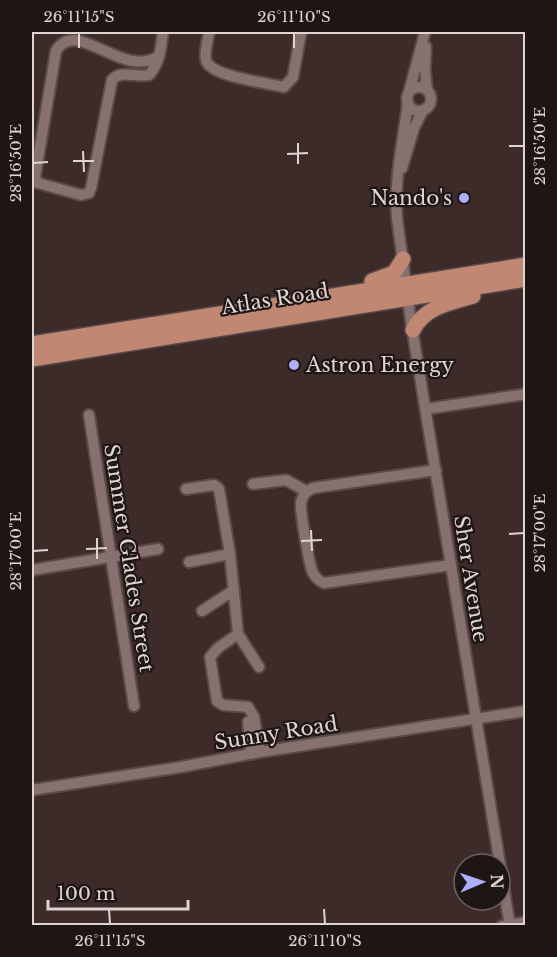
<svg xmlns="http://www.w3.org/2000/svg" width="557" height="957" font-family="'Libre Baskerville',serif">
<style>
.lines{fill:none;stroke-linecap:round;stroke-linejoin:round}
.street-casing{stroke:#594948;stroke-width:14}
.primary-casing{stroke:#594948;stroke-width:18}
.street{stroke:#87716f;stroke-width:10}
.primary{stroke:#c08873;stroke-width:15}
.ticks{fill:none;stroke:#e0d4d2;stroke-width:2}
.poi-dot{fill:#afaefa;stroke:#1e1615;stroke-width:2}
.labels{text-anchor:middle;stroke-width:4.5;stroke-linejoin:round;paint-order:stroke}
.poi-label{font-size:20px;fill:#e0d4d2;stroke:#1e1615;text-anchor:end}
.street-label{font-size:20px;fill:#e0d4d2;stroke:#1e1615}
.neatline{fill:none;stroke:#e0d4d2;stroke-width:2}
.ticks-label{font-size:15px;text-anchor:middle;fill:#e0d4d2}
</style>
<rect width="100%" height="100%" fill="#3d2b29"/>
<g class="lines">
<defs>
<g id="street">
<path d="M209 32C208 40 204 52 206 60 210 77 268 83 284 87L293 77 301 32"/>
<path d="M426 47 425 70 427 90"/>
<path d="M159 56C122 80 77 16 56 51L35 177 38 183 81 195 89 193 91 188 112 80C121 69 137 78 149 75 160 63 161 47 163 32"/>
<circle cx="419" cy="99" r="12"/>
<path d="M409 92 425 32"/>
<path d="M408 102C403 141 394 179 397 218L411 322 500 864"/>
<path d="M402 168 414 128 423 110"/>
<path d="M426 409 526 394"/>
<path d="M89 415 134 706"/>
<path d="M436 470 313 488C307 491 303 494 301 502 300 512 309 564 313 573 316 578 319 581 324 583L451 565"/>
<path d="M253 484 286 480 306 491"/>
<path d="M186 489 214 485 219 489 230 554 238 634"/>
<path d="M189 562 230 554"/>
<path d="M32 570 158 549"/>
<path d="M202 611 234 590"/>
<path d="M248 707 223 705 217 701 210 657 218 648 238 634 259 667"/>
<path d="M248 707 254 717 260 752"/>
<path d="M248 722 251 754"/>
<path d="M32 790 181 767 260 752 526 711"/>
<path d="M500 866 510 926"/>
<path d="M502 926 526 922"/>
</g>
<g id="primary">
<path d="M372 281 394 273 403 259"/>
<path d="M413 330C424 307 450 303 473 296"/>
<path d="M32 344 526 265"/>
<path d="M32 359 526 279"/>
</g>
</defs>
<use href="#street" class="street-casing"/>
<use href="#primary" class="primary-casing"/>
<use href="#street" class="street"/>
<use href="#primary" class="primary"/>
</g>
<path class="ticks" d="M79 33V48M294 33V48M298 143V164M509 146H524M83 151 84 172M287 154 308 153M73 161H94M33 163 48 162M311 530 312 551M509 534 524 533M97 538V559M301 541 322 540M86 549 107 548M33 551 48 550M109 909 110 924M324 909 325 924"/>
<g class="poi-dot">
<circle cx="464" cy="198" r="6"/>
<circle cx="294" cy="365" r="6"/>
</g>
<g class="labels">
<g class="poi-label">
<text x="452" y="205">Nando's</text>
<text x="306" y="372" text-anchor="start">Astron Energy</text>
</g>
<g class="street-label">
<text transform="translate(275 299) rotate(-9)" y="7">Atlas Road</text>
<text transform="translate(129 558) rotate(81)" y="7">Summer Glades Street</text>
<text transform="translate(471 579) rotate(81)" y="7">Sher Avenue</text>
<text transform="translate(276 733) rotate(-9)" y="7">Sunny Road</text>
</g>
</g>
<rect width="557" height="957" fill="none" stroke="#1e1615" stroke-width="66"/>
<g transform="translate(482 882) rotate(88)"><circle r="28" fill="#1e1615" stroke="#6c6261" stroke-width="1.5"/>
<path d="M0-4.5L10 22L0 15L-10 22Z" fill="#afaefa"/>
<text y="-9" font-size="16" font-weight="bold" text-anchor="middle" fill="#e0d4d2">N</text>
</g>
<path d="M48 900v9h140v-9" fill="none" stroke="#e0d4d2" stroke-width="3"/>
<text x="57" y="900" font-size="18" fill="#e0d4d2" stroke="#1e1615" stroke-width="4.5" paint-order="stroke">100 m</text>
<rect x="33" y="33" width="491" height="891" class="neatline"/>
<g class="ticks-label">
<text x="79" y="22">26°11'15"S</text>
<text x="294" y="22">26°11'10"S</text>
<text transform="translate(540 146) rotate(-90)" y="5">28°16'50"E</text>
<text transform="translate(16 163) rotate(-90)" y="5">28°16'50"E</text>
<text transform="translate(540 533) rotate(-90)" y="5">28°17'00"E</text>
<text transform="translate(16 551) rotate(-90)" y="5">28°17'00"E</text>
<text x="110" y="946">26°11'15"S</text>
<text x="325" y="946">26°11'10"S</text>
</g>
</svg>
